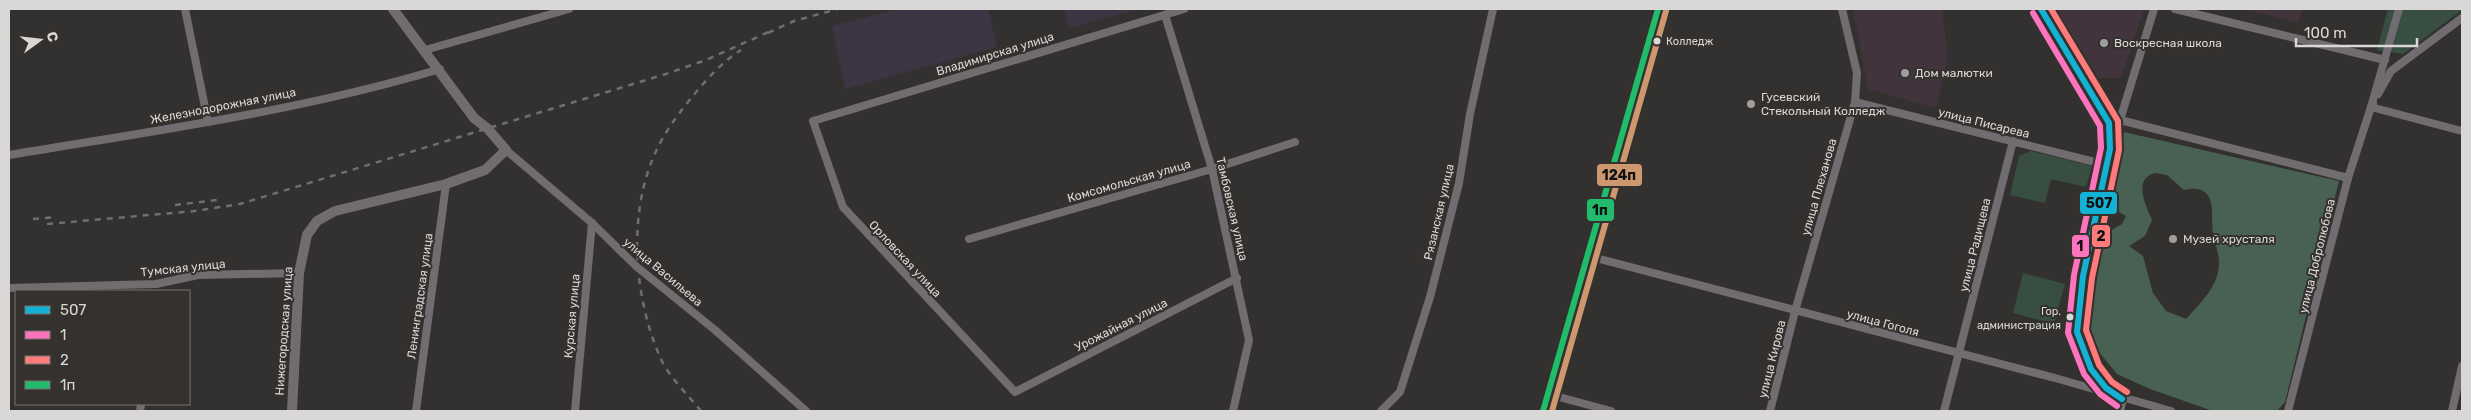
<svg xmlns="http://www.w3.org/2000/svg" width="2471" height="420" font-family="Rubik,sans-serif">
<style>
.industrial{fill:#3c3543}
.education{fill:#42343d}
.green{fill:#384e41}
.forest{fill:#496153;fill-rule:evenodd}
.lines{fill:none;stroke-linecap:round;stroke-linejoin:round}
.minor{stroke:#706c6f;stroke-width:8}
.major{stroke:#716d6f;stroke-width:10}
.rail{stroke:#706e6f;stroke-width:2.5;stroke-dasharray:6 6;stroke-linecap:butt}
.bus-1-casing{stroke:#34312e;stroke-width:10}
.bus-2-casing{stroke:#34312e;stroke-width:10}
.bus-3-casing{stroke:#34312e;stroke-width:10}
.bus-4-casing{stroke:#34312e;stroke-width:10}
.bus-5-casing{stroke:#34312e;stroke-width:10}
.bus-1{stroke:#13b2d5;stroke-width:6}
.bus-2{stroke:#fc73be;stroke-width:6}
.bus-3{stroke:#ff7a7a;stroke-width:6}
.bus-4{stroke:#20bc6c;stroke-width:6}
.bus-5{stroke:#cd976f;stroke-width:6}
.bus-dot{fill:#dad8d6;stroke:#34312e;stroke-width:2}
.poi-dot{fill:#a09e9c;stroke:#34312e;stroke-width:2}
.labels{text-anchor:middle;stroke-width:4;stroke-linejoin:round;paint-order:stroke}
.bus-label{font-size:11px;fill:#dad8d6;stroke:#34312e;text-anchor:start}
.poi-label{font-size:12px;fill:#dad8d6;stroke:#34312e;text-anchor:start}
.street-label{font-size:12px;fill:#dad8d6;stroke:#34312e}
.line-badge{stroke:#34312e;stroke-width:2}
.pale-badge-label{font-size:14px;text-anchor:middle;font-weight:bold;fill:#111}
</style>
<rect width="100%" height="100%" fill="#33312f"/>
<g class="industrial">
<path d="M898 9H988L997 47 845 89 832 26Z"/>
<path d="M1064 9H1140L1069 28Z"/>
</g>
<g class="education">
<path d="M1853 9H1942L1948 57 1936 108 1868 89Z"/>
<path d="M2054 9H2144L2121 78H2099Z"/>
<path d="M2245 9H2302L2298 23Z"/>
</g>
<g class="green">
<path d="M2388 9H2462V10L2403 54 2377 50Z"/>
<path d="M2031 151 2092 166 2086 187 2051 179 2045 203 2010 195 2019 156Z"/>
<path d="M2023 273 2065 284 2054 324 2013 313Z"/>
</g>
<path class="forest" d="M2124 132 2339 181 2285 402 2277 411H2213L2150 389 2117 374 2084 334 2090 283 2101 236 2122 224 2126 216 2107 205ZM2155 173 2167 175 2184 190C2191 189 2199 187 2206 193 2216 203 2210 225 2214 238 2217 250 2221 259 2218 272 2215 289 2198 306 2186 319L2166 311 2153 293 2143 256 2129 246 2145 236 2152 220C2146 206 2132 179 2155 173Z"/>
<g class="lines">
<g class="minor">
<path d="M185 9 208 122"/>
<path d="M1184 9 813 121 843 207 1015 392 1237 278"/>
<path d="M2175 9 2385 60"/>
<path d="M1165 15 1212 169 1249 340 1233 411"/>
<path d="M425 50 569 9"/>
<path d="M2378 94 2391 71 2462 18"/>
<path d="M1855 102 2107 165"/>
<path d="M2373 104 2371 107 2462 131"/>
<path d="M2120 120 2154 9"/>
<path d="M2109 123 2120 120 2348 178"/>
<path d="M506 150 592 223 637 267 715 330 806 411"/>
<path d="M9 155C153 131 300 111 440 69"/>
<path d="M969 239 1212 169 1295 142"/>
<path d="M1588 256 2055 378 2171 411"/>
<path d="M9 288 156 284 198 275 299 273"/>
<path d="M1548 394 1611 411"/>
<path d="M140 411 141 404"/>
<path d="M416 411 446 184"/>
<path d="M575 411 592 223"/>
<path d="M1381 411 1400 392 1430 297 1459 183 1470 114 1493 9"/>
<path d="M1543 411 1658 9"/>
<path d="M1770 411 1795 311 1855 102 1857 73 1842 9"/>
<path d="M1944 411 2013 141"/>
<path d="M2288 411 2348 178 2371 107 2399 9"/>
<path d="M2452 411 2462 366"/>
</g>
<g class="major">
<path d="M2041 9 2109 123 2110 149 2083 276 2077 317V332L2091 369 2106 388 2122 399 2119 411"/>
<path d="M292 411 299 273 307 235 317 221 335 211 446 184 485 170 506 150 488 129 474 118 393 9"/>
</g>
<g class="rail">
<path d="M768 33 794 21 838 9"/>
<path d="M175 205 217 200"/>
<path d="M33 219 56 217"/>
<path d="M47 224 195 211 240 204 666 74 706 60 773 30"/>
<path d="M701 411C688 395 668 376 660 357 633 295 627 209 658 147 667 129 679 113 692 97 706 80 722 62 741 50"/>
</g>
<defs>
<path id="bus-1" d="M2041 9 2109 123 2110 149 2083 276 2077 332 2091 369 2106 388 2122 399"/>
<path id="bus-2" d="M2033 13 2100 126 2101 148 2074 275 2068 333 2084 374 2100 394 2117 406"/>
<path id="bus-3" d="M2051 9 2118 121 2119 150 2092 278 2086 330 2099 365 2112 382 2127 392"/>
<path id="bus-4" d="M1543 411 1658 9"/>
<path id="bus-5" d="M1552 411 1666 11"/>
</defs>
<use href="#bus-1" class="bus-1-casing"/>
<use href="#bus-2" class="bus-2-casing"/>
<use href="#bus-3" class="bus-3-casing"/>
<use href="#bus-4" class="bus-4-casing"/>
<use href="#bus-5" class="bus-5-casing"/>
<use href="#bus-1" class="bus-1"/>
<use href="#bus-2" class="bus-2"/>
<use href="#bus-3" class="bus-3"/>
<use href="#bus-4" class="bus-4"/>
<use href="#bus-5" class="bus-5"/>
</g>
<g class="bus-dot">
<circle cx="1657" cy="41" r="4.5"/>
<circle cx="2070" cy="317" r="4.5"/>
</g>
<g class="poi-dot">
<circle cx="2104" cy="43" r="5"/>
<circle cx="1905" cy="73" r="5"/>
<circle cx="1751" cy="104" r="5"/>
<circle cx="2173" cy="239" r="5"/>
</g>
<g class="labels">
<g class="bus-label">
<text x="1666" y="45">Колледж</text>
<text x="2061" y="315" text-anchor="end">Гор.<tspan x="2061" dy="14">администрация</tspan></text>
</g>
<g class="poi-label">
<text x="2114" y="47">Воскресная школа</text>
<text x="1915" y="77">Дом малютки</text>
<text x="1761" y="101">Гусевский<tspan x="1761" dy="14">Стекольный Колледж</tspan></text>
<text x="2183" y="243">Музей хрусталя</text>
</g>
<g class="street-label">
<text transform="translate(995 54) rotate(-17)" y="4">Владимирская улица</text>
<text transform="translate(223 106) rotate(-11)" y="4">Железнодорожная улица</text>
<text transform="translate(1984 123) rotate(14)" y="4">улица Писарева</text>
<text transform="translate(1129 181) rotate(-16)" y="4">Комсомольская улица</text>
<text transform="translate(1819 187) rotate(-74)" y="4">улица Плеханова</text>
<text transform="translate(1232 209) rotate(77)" y="4">Тамбовская улица</text>
<text transform="translate(1439 212) rotate(-77)" y="4">Рязанская улица</text>
<text transform="translate(1975 245) rotate(-76)" y="4">улица Радищева</text>
<text transform="translate(2317 256) rotate(-76)" y="4">улица Добролюбова</text>
<text transform="translate(905 259) rotate(47)" y="4">Орловская улица</text>
<text transform="translate(183 268) rotate(-6)" y="4">Тумская улица</text>
<text transform="translate(663 272) rotate(40)" y="4">улица Васильева</text>
<text transform="translate(420 296) rotate(-82)" y="4">Ленинградская улица</text>
<text transform="translate(572 316) rotate(-85)" y="4">Курская улица</text>
<text transform="translate(1883 323) rotate(15)" y="4">улица Гоголя</text>
<text transform="translate(1121 325) rotate(-27)" y="4">Урожайная улица</text>
<text transform="translate(284 331) rotate(-86)" y="4">Нижегородская улица</text>
<text transform="translate(1772 359) rotate(-76)" y="4">улица Кирова</text>
</g>
</g>
<g class="line-badge">
<rect x="1596" y="163" width="47" height="24" rx="5" fill="#cd976f"/>
<rect x="2079" y="191" width="39" height="24" rx="5" fill="#13b2d5"/>
<rect x="1586" y="198" width="29" height="24" rx="5" fill="#20bc6c"/>
<rect x="2091" y="224" width="20" height="24" rx="5" fill="#ff7a7a"/>
<rect x="2071" y="234" width="19" height="24" rx="5" fill="#fc73be"/>
</g>
<g class="pale-badge-label">
<text x="1619" y="180">124п</text>
<text x="2099" y="208">507</text>
<text x="1600" y="215">1п</text>
<text x="2101" y="241">2</text>
<text x="2080" y="251">1</text>
</g>
<rect width="2471" height="420" fill="none" stroke="#dad8d6" stroke-width="20"/>
<rect x="15" y="290" width="175" height="115" fill="#34312e" stroke="#767471"/>
<rect x="25" y="306" width="25" height="8" fill="#13b2d5" stroke="#767471"/>
<text x="60" y="315" font-size="15" fill="#dad8d6">507</text>
<rect x="25" y="331" width="25" height="8" fill="#fc73be" stroke="#767471"/>
<text x="60" y="340" font-size="15" fill="#dad8d6">1</text>
<rect x="25" y="356" width="25" height="8" fill="#ff7a7a" stroke="#767471"/>
<text x="60" y="365" font-size="15" fill="#dad8d6">2</text>
<rect x="25" y="381" width="25" height="8" fill="#20bc6c" stroke="#767471"/>
<text x="60" y="390" font-size="15" fill="#dad8d6">1п</text>
<g transform="translate(40 40) rotate(75)" stroke="#34312e" stroke-width="4" paint-order="stroke">
<path d="M0-4L9 19L0 12L-9 19Z" fill="#dad8d6"/>
<text y="-8" font-size="14" font-weight="bold" text-anchor="middle" fill="#dad8d6">С</text>
</g>
<path d="M2296 38v8h121v-8" fill="none" stroke="#dad8d6" stroke-width="2.5"/>
<text x="2304" y="38" font-size="15" fill="#dad8d6" stroke="#34312e" stroke-width="4" paint-order="stroke">100 m</text>
</svg>
